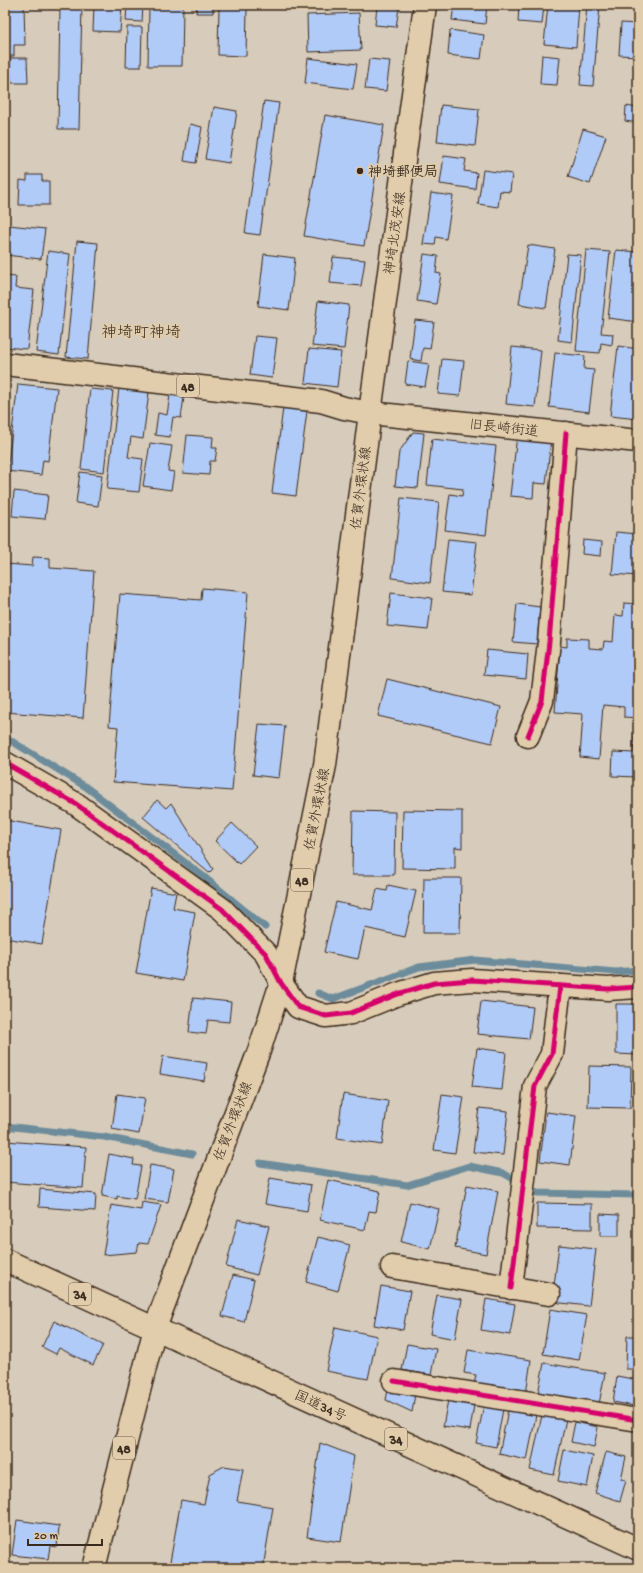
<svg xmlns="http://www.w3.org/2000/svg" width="643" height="1573" font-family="'Gochi Hand','Klee One',sans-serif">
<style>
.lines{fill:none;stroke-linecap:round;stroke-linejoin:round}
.stream{stroke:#6d8c9b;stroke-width:7}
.building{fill:#b1cbf9;stroke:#3b2a1e}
.street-casing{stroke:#3b2a1e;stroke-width:25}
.secondary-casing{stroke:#3b2a1e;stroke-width:25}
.primary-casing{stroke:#3b2a1e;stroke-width:25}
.highway-casing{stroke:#3b2a1e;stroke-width:25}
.street{stroke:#e1ccab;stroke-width:22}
.secondary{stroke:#e1ccab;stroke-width:22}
.primary{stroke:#e1ccab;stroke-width:22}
.highway{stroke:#e1ccab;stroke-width:22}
.cycleway-casing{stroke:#e1ccab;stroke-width:8}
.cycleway{stroke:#d6006c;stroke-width:5}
.poi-dot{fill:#3b2a1e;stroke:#e1ccab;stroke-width:1.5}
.labels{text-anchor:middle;stroke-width:3.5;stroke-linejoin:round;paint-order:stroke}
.shield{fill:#e1ccab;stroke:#6d5b48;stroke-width:1}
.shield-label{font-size:13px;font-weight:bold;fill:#3b2a1e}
.poi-label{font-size:14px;font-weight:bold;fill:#3b2a1e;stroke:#e1ccab;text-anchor:start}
.street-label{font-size:14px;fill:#3b2a1e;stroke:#e1ccab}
.quarter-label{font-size:16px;fill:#3b2a1e;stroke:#e1ccab}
</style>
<rect width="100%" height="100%" fill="#d7ccbb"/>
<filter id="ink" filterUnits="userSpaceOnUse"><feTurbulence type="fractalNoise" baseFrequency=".025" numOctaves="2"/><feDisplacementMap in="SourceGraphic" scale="8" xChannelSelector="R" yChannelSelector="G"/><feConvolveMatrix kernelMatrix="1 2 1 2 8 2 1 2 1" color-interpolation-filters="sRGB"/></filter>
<g filter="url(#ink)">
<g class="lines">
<g class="stream">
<path d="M5 737 86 787 203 876 265 927"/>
<path d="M318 993 333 999 419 967 475 960 616 972 638 970"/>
<path d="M5 1126 104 1137 192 1154"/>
<path d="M260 1163 407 1185 469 1166 503 1173 537 1193 638 1195"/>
</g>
</g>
<g class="building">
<path d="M6 5H24L25 45H14V56H7Z"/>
<path d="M60 5H82L79 129H58Z"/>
<path d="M94 5H122L120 32 93 31Z"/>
<path d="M127 5H143L142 22 126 21Z"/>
<path d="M149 5H183L182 66H148Z"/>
<path d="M197 5H213V13H196Z"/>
<path d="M454 5H487L485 24 452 20Z"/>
<path d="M519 5H544L542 24 518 22Z"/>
<path d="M548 5H579L576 47 544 44Z"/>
<path d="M587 5H600L593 86 580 85Z"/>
<path d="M377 6 399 8 396 27 375 25Z"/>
<path d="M219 7 247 8 246 56 218 55Z"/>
<path d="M359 13 361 50 308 52 307 15Z"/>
<path d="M621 23 638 24V56L619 55Z"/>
<path d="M127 27H142L141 67H126Z"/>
<path d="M450 30 484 35 481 59 448 55Z"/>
<path d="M542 55 560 57 557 85 540 84Z"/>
<path d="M10 58H27L28 83H11Z"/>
<path d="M308 58 357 64 353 89 305 83Z"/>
<path d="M369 59 390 61 386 91 365 89Z"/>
<path d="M264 101 279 103 260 235 245 233Z"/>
<path d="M441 105 479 109 475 146 437 142Z"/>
<path d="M626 106 638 108V123L625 121Z"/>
<path d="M214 107 237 111 229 163 205 159Z"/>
<path d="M325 115 384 125 364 246 304 236Z"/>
<path d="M190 124 202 127 196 163 184 161Z"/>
<path d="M583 129 606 136 590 184 568 177Z"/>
<path d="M444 156 466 159 464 171 477 173 475 189 440 184Z"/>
<path d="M483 170 512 174 510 192 500 191 498 207 478 204Z"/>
<path d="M27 175H42V181H49V205H19L20 180 27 181Z"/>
<path d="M431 193 453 196 446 239 436 237 435 245 423 244Z"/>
<path d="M9 225 45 229 41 259 5 255Z"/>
<path d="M77 241 98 243 88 359 66 357Z"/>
<path d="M528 245 555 249 546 308 519 304Z"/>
<path d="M586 250 610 252 601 333 613 334 612 345 601 343 600 353 576 351Z"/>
<path d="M616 250 638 252V322L608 318Z"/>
<path d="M48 251 70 254 59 355 36 352Z"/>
<path d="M264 254 295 258 289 310 258 306Z"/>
<path d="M424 254 438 256 436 273 441 274 436 304 417 301Z"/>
<path d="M567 254 581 255 572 342 558 340Z"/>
<path d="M333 257 365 260 361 286 330 283Z"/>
<path d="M5 276 16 277 15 288 34 290 27 349 5 347Z"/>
<path d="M318 301 349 305 344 349 312 346Z"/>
<path d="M415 320 434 322 430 349 423 348 421 361 410 359Z"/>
<path d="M255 336 277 338 272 378 250 375Z"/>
<path d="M618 346 638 349V419L610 416Z"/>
<path d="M512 347 541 350 535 407 506 404Z"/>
<path d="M309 349 341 352 337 387 305 383Z"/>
<path d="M555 353 585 356 584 369 594 370 589 412 549 407Z"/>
<path d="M442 359 464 361 460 396 438 394Z"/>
<path d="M408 361 429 364 425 387 405 384Z"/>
<path d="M18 384 57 388 48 461 43 460 41 475 7 471Z"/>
<path d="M119 388 149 392 143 439 131 437 128 457 143 459 139 492 107 489Z"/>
<path d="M90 389 113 391 104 472 81 469Z"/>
<path d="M170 395 184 397 181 418 173 417 170 437 155 435 158 413 167 415Z"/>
<path d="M283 408 307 411 296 496 272 493Z"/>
<path d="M413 432 424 433 418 488 395 486 399 452Z"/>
<path d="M187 435 213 437 212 448H217L215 461H210L209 475 183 473Z"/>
<path d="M517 435 551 439 546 484 534 483 533 498 510 496Z"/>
<path d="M432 439 496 446 486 535 445 530 450 494 462 496 463 489 427 485Z"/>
<path d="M150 443 172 446 168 471 174 472 171 490 143 486Z"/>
<path d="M80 472 102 475 98 506 76 503Z"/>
<path d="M14 491 48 495 45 519 12 516Z"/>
<path d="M401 498 439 502 430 583 392 578Z"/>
<path d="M616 532 638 534V576L612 574Z"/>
<path d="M448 539 477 542 471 595 442 592Z"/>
<path d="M583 540 602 542 601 556 582 554Z"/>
<path d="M33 557 50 558V568L94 571 83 718 5 712 6 564 32 566Z"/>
<path d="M202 588 248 592 232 791 113 782 118 727 109 726 120 594 201 600Z"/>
<path d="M391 593 432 598 428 630 387 626Z"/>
<path d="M624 603 638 604V718L624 717V707L603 705 599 759 580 757 583 714 555 712 560 646 567 647V638L589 639V648L603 649 604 641 613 642 615 615 623 616Z"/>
<path d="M517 604 540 607 537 644 513 642Z"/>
<path d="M487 650 528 654 526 679 484 675Z"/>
<path d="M387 679 501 707 492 743 378 716Z"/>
<path d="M635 723H638V777L612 776 613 752 633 753Z"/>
<path d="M259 724 285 726 279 778 253 775Z"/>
<path d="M157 800 166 808 171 803 213 869 209 873 143 817Z"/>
<path d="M403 810 462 811V848L455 847V869L402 868Z"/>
<path d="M353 811 395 812 394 875H352Z"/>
<path d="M5 820 61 830 42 944 5 938Z"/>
<path d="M232 823 256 846 239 864 215 841Z"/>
<path d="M424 878H461L460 933H423Z"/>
<path d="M388 885 416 891 405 937 365 928 358 959 324 952 336 902 372 910 377 889 387 891Z"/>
<path d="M151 888 176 893 173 908 195 912 183 981 136 973Z"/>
<path d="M193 998 231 1002 229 1022 208 1020 206 1034 189 1032Z"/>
<path d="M481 1001 533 1007 529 1039 477 1034Z"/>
<path d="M616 1004H638V1055L616 1054Z"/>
<path d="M477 1048 506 1052 502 1090 472 1087Z"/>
<path d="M163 1056 207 1063 204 1081 160 1074Z"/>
<path d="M589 1066 631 1067 630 1108 588 1107Z"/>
<path d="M117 1094 145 1098 139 1134 112 1129Z"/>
<path d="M343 1094 388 1101 382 1145 337 1138Z"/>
<path d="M442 1094 464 1097 455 1153 434 1150Z"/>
<path d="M479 1108 508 1111 503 1155 473 1152Z"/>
<path d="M546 1112 576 1116 570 1165 540 1161Z"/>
<path d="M5 1141 86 1147 83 1188 5 1182Z"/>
<path d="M109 1154 134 1159 133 1165 141 1166 135 1199 117 1196V1199L102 1196Z"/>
<path d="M150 1165 174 1169 168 1202 144 1199Z"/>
<path d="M270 1178 311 1185 307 1211 265 1204Z"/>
<path d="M328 1180 380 1191 376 1212 369 1211 365 1230 320 1220Z"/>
<path d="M467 1185 498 1191 486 1254 455 1248Z"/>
<path d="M40 1189 96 1194 95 1211 39 1207Z"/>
<path d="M142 1202 161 1205 148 1244 139 1243 137 1252 103 1255 111 1205 141 1210Z"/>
<path d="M410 1202 439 1209 430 1249 401 1242Z"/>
<path d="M537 1203 592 1204V1229L537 1228Z"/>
<path d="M600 1214 619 1215V1236H600Z"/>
<path d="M238 1219 269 1226 257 1275 226 1267Z"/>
<path d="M318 1237 350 1245 338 1291 306 1282Z"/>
<path d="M559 1245 596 1249 589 1306 552 1302Z"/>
<path d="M233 1275 254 1280 244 1322 222 1316Z"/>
<path d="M381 1286 410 1291 403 1330 374 1325Z"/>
<path d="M437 1295 462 1299 455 1339 430 1334Z"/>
<path d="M486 1299 515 1304 510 1335 481 1330Z"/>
<path d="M550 1309 587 1315 579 1360 543 1354Z"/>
<path d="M54 1321 103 1345 93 1365 59 1348 56 1354 42 1347Z"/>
<path d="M335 1327 377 1336 368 1379 326 1371Z"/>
<path d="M627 1336H638V1369H626Z"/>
<path d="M407 1344 436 1349 431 1375 402 1370Z"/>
<path d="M468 1350 531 1360 526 1394 474 1385 476 1375 464 1373Z"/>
<path d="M544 1363 605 1373 599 1404 538 1394Z"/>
<path d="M617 1376 638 1380 635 1406 613 1402Z"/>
<path d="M388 1390 415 1394 412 1412 386 1400Z"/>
<path d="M448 1400 474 1405 470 1430 443 1426Z"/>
<path d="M484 1405 503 1409 496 1447 476 1443Z"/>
<path d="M508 1410 536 1415 527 1460 499 1454Z"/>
<path d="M542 1415 566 1419 554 1475 530 1470Z"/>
<path d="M575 1422 598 1427 594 1447 571 1442Z"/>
<path d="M320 1443 354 1456 341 1542 307 1537Z"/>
<path d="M564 1450 593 1456 587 1487 558 1481Z"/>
<path d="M606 1452 626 1457 621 1479 626 1480 620 1501 595 1493Z"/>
<path d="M224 1466 243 1469 237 1501 273 1507 263 1568H169L181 1500 204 1504 210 1474Z"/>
<path d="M17 1520 59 1526 57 1547 50 1546 48 1559 12 1555Z"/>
</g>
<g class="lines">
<defs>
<g id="street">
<path d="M370 413 638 441"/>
<path d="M528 736 542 701 549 642 566 433"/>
<path d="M5 763 76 804 222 909 266 954 281 983 298 1007 326 1016 351 1013 398 994 434 983 472 980 608 989 638 987"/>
<path d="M392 1267 549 1294"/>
<path d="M511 1288 535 1086 552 1054 560 986"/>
<path d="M394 1381 638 1420"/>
</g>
<path id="secondary" d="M370 413 425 5"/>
<path id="primary" d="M5 364 321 401 344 408 370 413 325 765 281 983 260 1048 155 1328 94 1568"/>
<path id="highway" d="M5 1260 638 1549"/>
</defs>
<use href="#street" class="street-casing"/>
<use href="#secondary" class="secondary-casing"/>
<use href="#primary" class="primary-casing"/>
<use href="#highway" class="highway-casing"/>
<use href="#street" class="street"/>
<use href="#secondary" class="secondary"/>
<use href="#primary" class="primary"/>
<use href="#highway" class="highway"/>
<defs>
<g id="cycleway">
<path d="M528 736 542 701 549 642 566 433"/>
<path d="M5 763 76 804 222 909 266 954 281 983 298 1007 326 1016 351 1013 398 994 434 983 472 980 608 989 638 987"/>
<path d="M511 1288 535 1086 552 1054 560 986"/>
<path d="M394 1381 638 1420"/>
</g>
</defs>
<use href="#cycleway" class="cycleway-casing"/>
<use href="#cycleway" class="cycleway"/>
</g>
</g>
<circle class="poi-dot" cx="360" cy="171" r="4"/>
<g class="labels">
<g class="shield">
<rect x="177" y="375" width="22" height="22" rx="3"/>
<rect x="291" y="869" width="22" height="22" rx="3"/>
<rect x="69" y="1283" width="22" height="22" rx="3"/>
<rect x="385" y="1428" width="22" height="22" rx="3"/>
<rect x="113" y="1437" width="22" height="22" rx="3"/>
</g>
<g class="shield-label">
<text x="188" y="391">48</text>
<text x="302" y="885">48</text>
<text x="80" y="1299">34</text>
<text x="396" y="1444">34</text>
<text x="124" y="1453">48</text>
</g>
<g class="poi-label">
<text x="368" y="176">神埼郵便局</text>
</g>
<g class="street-label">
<text transform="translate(394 233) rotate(-82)" y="5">神埼北茂安線</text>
<text transform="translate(504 427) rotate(6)" y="5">旧長崎街道</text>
<text transform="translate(360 488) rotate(-83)" y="5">佐賀外環状線</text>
<text transform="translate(316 809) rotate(-79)" y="5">佐賀外環状線</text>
<text transform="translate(232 1121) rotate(-69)" y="5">佐賀外環状線</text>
<text transform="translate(321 1405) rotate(25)" y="5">国道34号</text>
</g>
<g class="quarter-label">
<text x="141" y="337">神埼町神埼</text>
</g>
</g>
<rect width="643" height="1573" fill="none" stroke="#e1ccab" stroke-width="20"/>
<rect x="10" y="10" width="623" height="1553" fill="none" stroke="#3b2a1e" stroke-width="1.5" filter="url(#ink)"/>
<path d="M28 1539v6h74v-6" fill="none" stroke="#3b2a1e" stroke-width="2"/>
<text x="34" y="1539" font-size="12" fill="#3b2a1e" stroke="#e1ccab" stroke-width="3" paint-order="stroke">20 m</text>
</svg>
